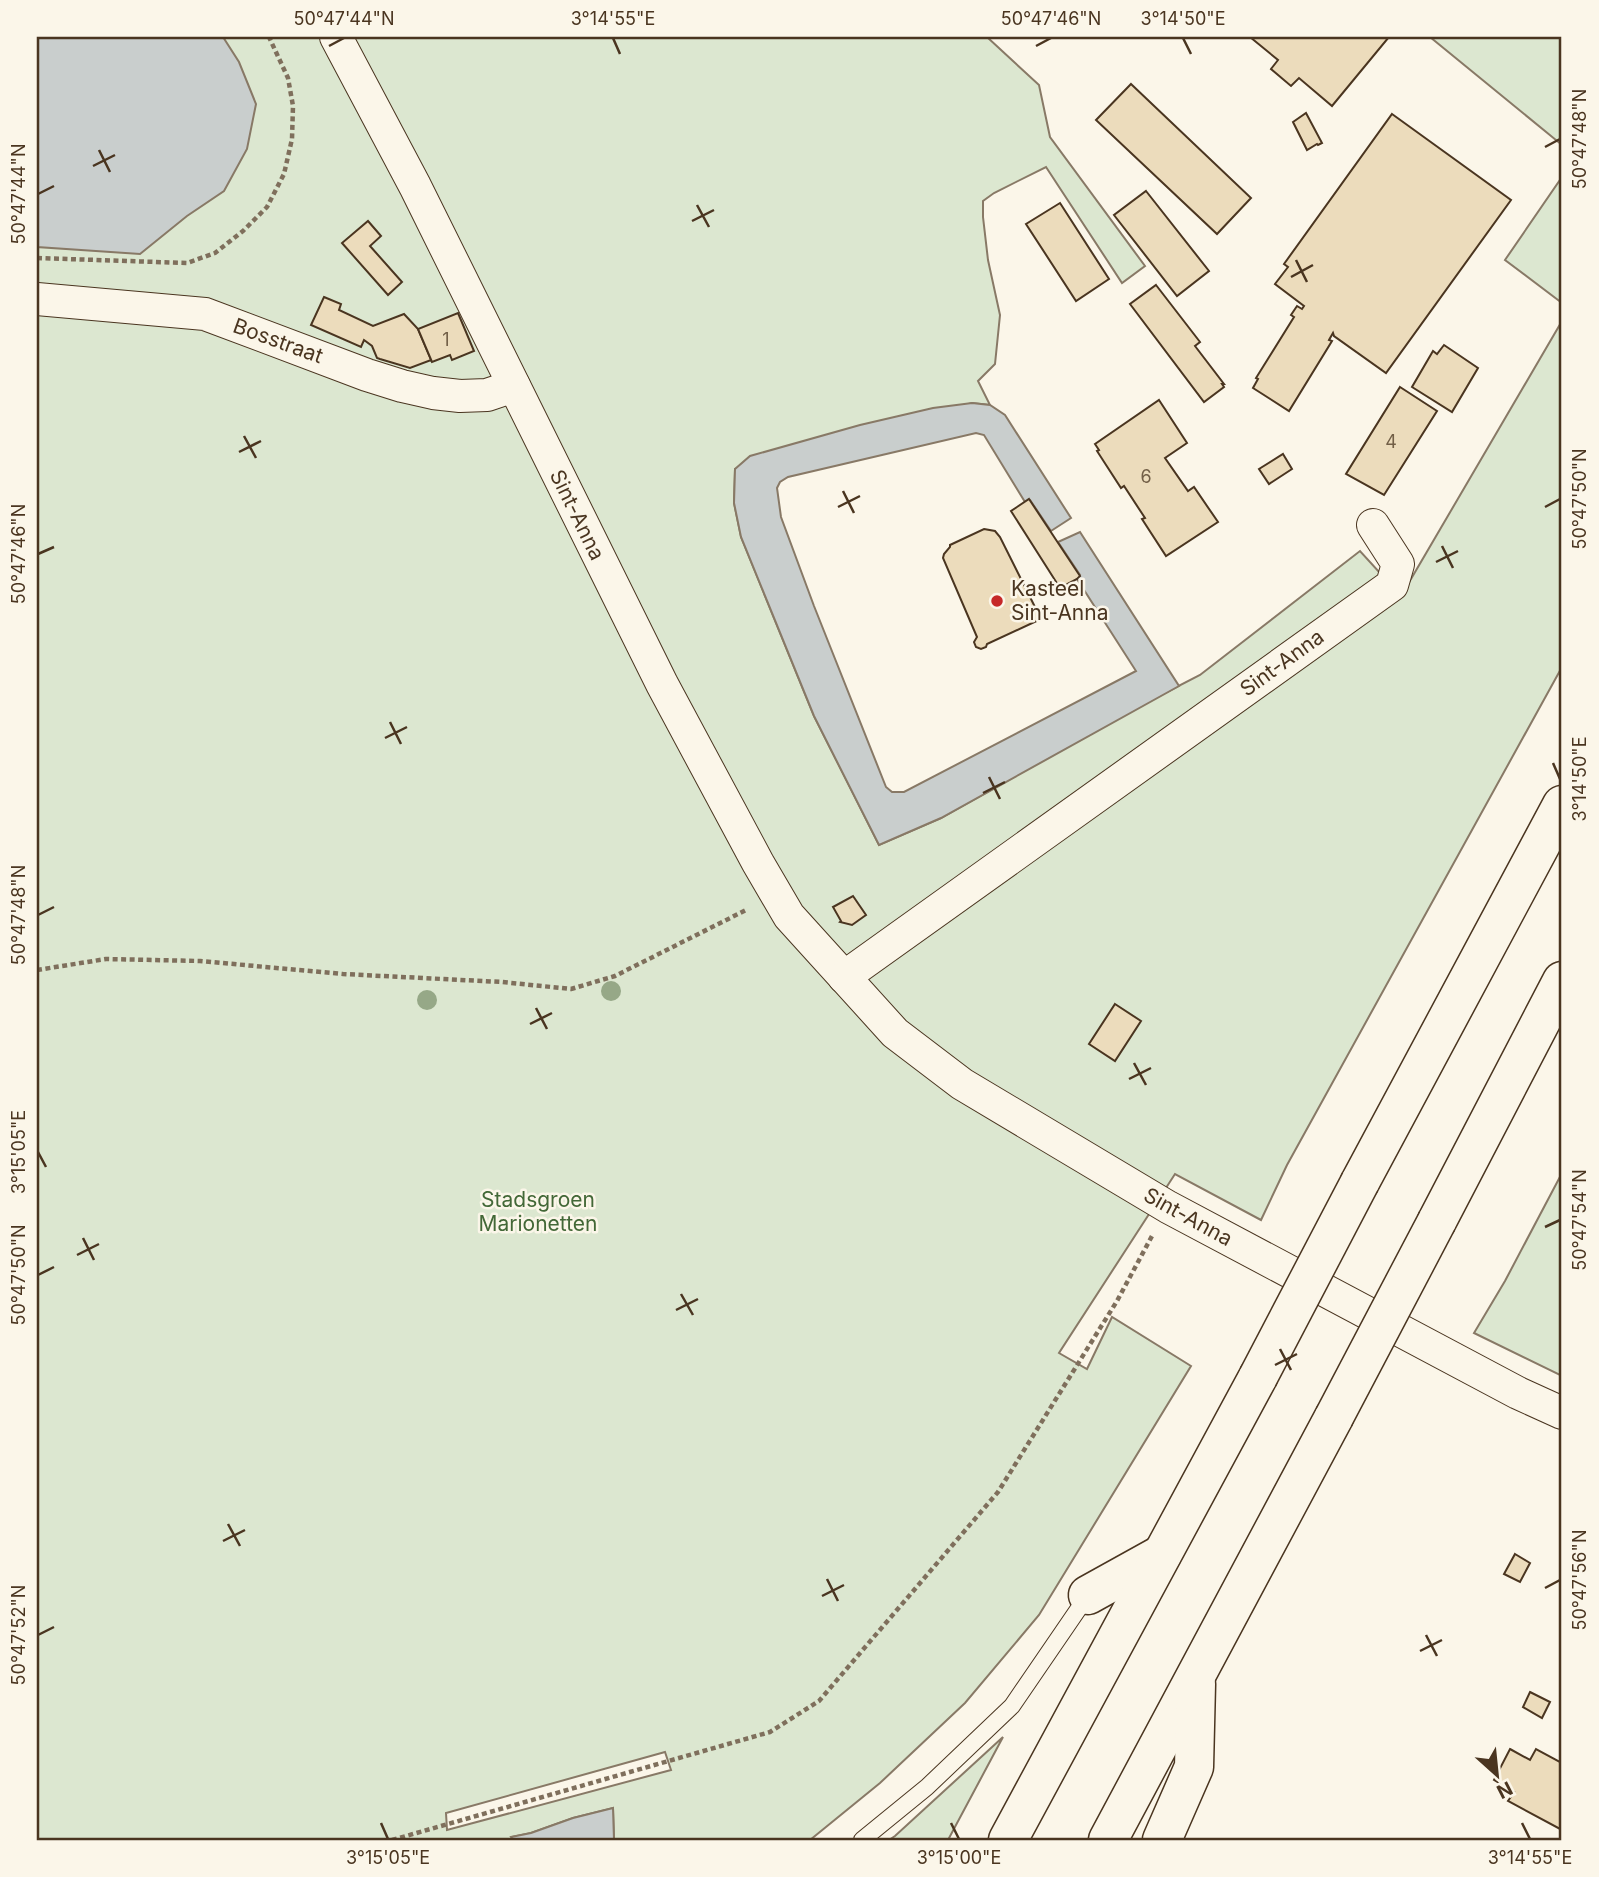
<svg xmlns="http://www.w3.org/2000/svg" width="1599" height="1877" font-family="Inter,sans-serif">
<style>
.green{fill:#dce7d0;stroke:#887966;stroke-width:2;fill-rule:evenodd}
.water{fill:#c9cecd;stroke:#887966;stroke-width:2}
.building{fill:#ecdcbc;stroke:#4a3520;stroke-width:2}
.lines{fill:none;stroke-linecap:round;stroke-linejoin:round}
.service-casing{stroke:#4a3520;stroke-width:18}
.minor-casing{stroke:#4a3520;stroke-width:34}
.motorway-casing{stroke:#4a3520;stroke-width:41}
.path{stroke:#7f6f5c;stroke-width:4.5;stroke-dasharray:5 3.5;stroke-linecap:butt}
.service{stroke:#fbf6e9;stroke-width:16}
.minor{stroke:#fbf6e9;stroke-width:32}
.motorway{stroke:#fbf6e9;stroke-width:38}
.motorway-bridge-casing{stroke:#4a3520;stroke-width:41;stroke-linecap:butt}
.motorway-bridge{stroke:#fbf6e9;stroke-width:38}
.tree{fill:#96a887}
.ticks{fill:none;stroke:#4a3520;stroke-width:2.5}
.poi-dot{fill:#c62828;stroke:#fbf6e9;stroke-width:2.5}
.labels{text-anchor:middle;stroke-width:5;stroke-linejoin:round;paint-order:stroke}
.number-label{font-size:18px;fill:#725f47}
.street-label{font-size:21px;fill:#4a3520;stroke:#fbf6e9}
.poi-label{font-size:21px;fill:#4a3520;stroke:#fbf6e9;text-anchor:start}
.park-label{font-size:21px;fill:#436837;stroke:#fbf6e9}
.neatline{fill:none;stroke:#4a3520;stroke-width:2.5}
.ticks-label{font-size:18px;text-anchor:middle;fill:#4a3520}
</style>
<rect width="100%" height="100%" fill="#fbf6e9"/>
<g class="green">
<path d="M37 37H987L1039 85 1050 137 1145 266 1122 283 1046 167 994 193 983 201V217L988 260 1000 315 995 364 978 381 990 405 972 403 735 469 734 503 741 537 814 716 879 845 941 818 1136 708 1200 675 1360 551 1401 596 1562 321V667L1287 1165 1261 1220 1175 1174 1059 1353 1087 1369 1112 1317 1191 1366 1039 1615 965 1703 880 1783 810 1840H614L613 1808 573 1818 531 1833 512 1837 513 1840H37ZM665 1752 671 1770 447 1830 446 1813Z"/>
<path d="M1430 37H1562V145Z"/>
<path d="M1562 177V303L1505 260Z"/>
<path d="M1562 1173V1376L1474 1333 1505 1281Z"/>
<path d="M1003 1737 948 1840H889L895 1836Z"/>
</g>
<g class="water">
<path d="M37 37H223L239 62 256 104 247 149 224 191 187 216 140 254 37 247Z"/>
<path d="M972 403 990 405 1005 415 1071 518 1051 531 1030 500 1025 502 984 435 976 433 788 477 780 482 777 488 781 517 814 606 886 787 892 792H904L1136 671 1077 579 1080 575 1058 542 1080 532 1179 686 941 818 879 845 814 716 741 537 734 503 735 469 750 456 860 425 933 408Z"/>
<path d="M613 1808 614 1840H513L511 1837 531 1833 573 1818Z"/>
</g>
<g class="building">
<path d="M1250 37H1389L1332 106 1299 78 1291 86 1271 69 1278 60Z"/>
<path d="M1131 84 1251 198 1217 234 1096 120Z"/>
<path d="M1306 113 1322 143 1318 145 1317 144 1307 150 1293 122Z"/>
<path d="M1392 114 1511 200 1386 373 1334 336 1333 333 1329 340 1332 341 1289 411 1253 388 1258 379 1256 378 1294 317 1291 315 1297 306 1302 309 1304 306 1275 284 1288 267 1284 264Z"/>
<path d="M1146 191 1209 271 1177 296 1114 215Z"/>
<path d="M1060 203 1109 279 1076 301 1026 224Z"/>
<path d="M368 221 381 236 370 246 402 282 388 295 342 243Z"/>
<path d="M1156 285 1200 342 1195 346 1224 384H1222L1224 387 1204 402 1130 304Z"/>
<path d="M324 297 341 304 339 310 373 326 404 314 418 329 432 362 431 360 410 368 380 359 377 358 372 346 364 340 361 347 311 325Z"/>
<path d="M458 313 474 351 452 360 450 355 432 362 418 329Z"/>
<path d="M1444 345 1478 368 1452 412 1412 387 1433 351 1437 354Z"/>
<path d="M1400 387 1437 411 1384 495 1346 474Z"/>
<path d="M1159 400 1187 443 1165 458 1188 491 1194 487 1218 522 1166 556 1142 519 1145 518 1124 486 1121 488 1097 451 1099 450 1095 444Z"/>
<path d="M1283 454 1292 469 1269 484 1259 469Z"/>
<path d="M1029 499 1080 576 1077 579 1060 588 1011 511Z"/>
<path d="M984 529 995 531 1000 537 1041 619 987 644 986 647 981 649 976 647 974 642 977 637 943 558 944 554 950 547V545Z"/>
<path d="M853 896 866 915 852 925 840 922 841 921 833 907Z"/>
<path d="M1115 1004 1141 1021 1115 1061 1089 1044Z"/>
<path d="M1515 1554 1530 1563 1520 1582 1504 1574Z"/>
<path d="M1530 1692 1550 1702 1542 1718 1523 1707Z"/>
<path d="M1510 1749 1530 1760 1536 1749 1562 1763V1830L1508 1801 1514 1792 1494 1780Z"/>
</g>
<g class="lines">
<defs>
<path id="service" d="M862 1840 927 1787 1012 1706 1088 1595"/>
<g id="minor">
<path d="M336 37 415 186 662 684 758 863 789 916 895 1033 962 1084 1168 1207 1518 1393 1562 1413"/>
<path d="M37 299 205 314 367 375 402 386 433 393 460 396 487 395 514 386"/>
<path d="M844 977 1392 585 1398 564 1373 525"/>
</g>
<g id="motorway">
<path d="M1360 1182 1562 805"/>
<path d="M1437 1221 1562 981"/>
<path d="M1088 1595 1162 1554"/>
<path d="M1008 1840 1258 1377"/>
<path d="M1108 1840 1334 1417"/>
<path d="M1162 1840 1194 1767 1196 1684"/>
</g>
</defs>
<use href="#service" class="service-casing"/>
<use href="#minor" class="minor-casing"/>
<use href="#motorway" class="motorway-casing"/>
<g class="path">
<path d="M37 258 187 263 215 253 243 231 267 207 284 174 292 139 293 106 288 78 269 37"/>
<path d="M37 970 106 959 200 961 343 974 502 982 571 989 615 976 748 909"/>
<path d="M392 1840 770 1732 819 1701 998 1492 1117 1301 1152 1236"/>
</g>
<use href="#service" class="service"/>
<use href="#minor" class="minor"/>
<use href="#motorway" class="motorway"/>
<defs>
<g id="motorway-bridge">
<path d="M1258 1377 1360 1182"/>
<path d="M1334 1417 1437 1221"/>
</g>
</defs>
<use href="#motorway-bridge" class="motorway-bridge-casing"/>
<use href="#motorway-bridge" class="motorway-bridge"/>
</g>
<g class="tree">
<circle cx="611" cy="991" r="10"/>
<circle cx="427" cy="1000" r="10"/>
</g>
<path class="ticks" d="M613 38 620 54M1183 38 1191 54M329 46 344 38M1036 46 1051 38M1545 147 1560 139M99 150 110 172M93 166 115 155M38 194 54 186M697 205 709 227M692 221 714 210M1296 260 1307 282M1291 277 1313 265M244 436 256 458M239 452 261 441M843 491 854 513M838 507 860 496M1545 507 1560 499M1442 546 1453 568M38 554 54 547M1436 562 1458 551M390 722 401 744M385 738 407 727M1553 763 1560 779M989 777 1000 799M983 793 1005 782M38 915 54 907M536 1008 547 1029M530 1024 552 1013M1134 1063 1146 1085M1129 1079 1151 1068M38 1152 46 1167M1545 1227 1560 1220M83 1238 94 1260M77 1255 99 1244M38 1275 54 1267M681 1294 693 1315M676 1310 698 1299M1280 1349 1291 1370M1275 1365 1297 1354M228 1524 240 1546M223 1541 245 1530M827 1579 838 1601M1545 1588 1560 1580M822 1596 844 1585M38 1635 54 1627M1426 1635 1437 1656M1420 1651 1442 1640M381 1823 388 1839M951 1823 959 1839M1522 1823 1530 1839"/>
<circle class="poi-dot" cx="997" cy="601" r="7"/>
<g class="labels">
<g class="number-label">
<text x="446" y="346">1</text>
<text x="1391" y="448">4</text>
<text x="1146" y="483">6</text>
</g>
<g class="street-label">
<text transform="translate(278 341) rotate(20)" y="7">Bosstraat</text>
<text transform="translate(577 515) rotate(64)" y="7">Sint-Anna</text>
<text transform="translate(1282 663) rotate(-36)" y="7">Sint-Anna</text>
<text transform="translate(1188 1217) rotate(29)" y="7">Sint-Anna</text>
</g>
<g class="poi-label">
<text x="1011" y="596">Kasteel<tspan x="1011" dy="24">Sint-Anna</tspan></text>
</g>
<g class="park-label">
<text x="538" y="1207">Stadsgroen<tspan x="538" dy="24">Marionetten</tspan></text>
</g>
</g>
<rect width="1599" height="1877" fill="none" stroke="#fbf6e9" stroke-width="77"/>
<g transform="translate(1497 1775) rotate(153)" stroke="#fbf6e9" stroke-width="5" paint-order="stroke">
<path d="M0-5L12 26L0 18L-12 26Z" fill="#4a3520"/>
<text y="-10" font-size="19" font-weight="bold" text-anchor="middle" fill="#4a3520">N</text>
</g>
<rect x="38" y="38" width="1522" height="1801" class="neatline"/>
<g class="ticks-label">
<text x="344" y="25">50°47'44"N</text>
<text x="613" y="25">3°14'55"E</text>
<text x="1051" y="25">50°47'46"N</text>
<text x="1183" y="25">3°14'50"E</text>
<text transform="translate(1580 139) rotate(-90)" y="6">50°47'48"N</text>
<text transform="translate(19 194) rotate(-90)" y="6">50°47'44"N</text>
<text transform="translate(1580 499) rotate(-90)" y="6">50°47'50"N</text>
<text transform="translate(19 554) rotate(-90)" y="6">50°47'46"N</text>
<text transform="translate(1580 779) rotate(-90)" y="6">3°14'50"E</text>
<text transform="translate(19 915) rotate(-90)" y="6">50°47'48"N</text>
<text transform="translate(19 1152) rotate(-90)" y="6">3°15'05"E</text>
<text transform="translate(1580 1220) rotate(-90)" y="6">50°47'54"N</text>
<text transform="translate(19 1275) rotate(-90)" y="6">50°47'50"N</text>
<text transform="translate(1580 1580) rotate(-90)" y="6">50°47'56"N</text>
<text transform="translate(19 1635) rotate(-90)" y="6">50°47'52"N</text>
<text x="388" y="1864">3°15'05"E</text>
<text x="959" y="1864">3°15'00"E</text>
<text x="1530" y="1864">3°14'55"E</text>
</g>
</svg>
